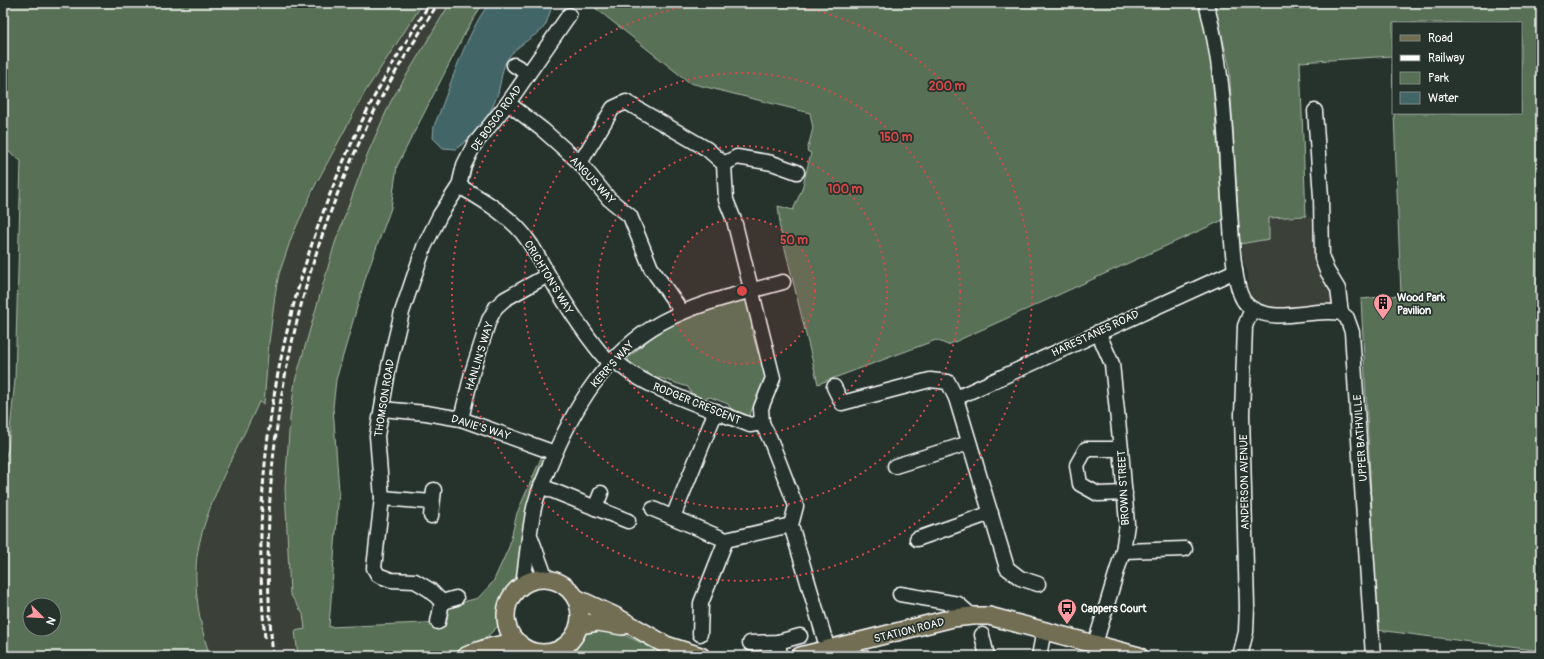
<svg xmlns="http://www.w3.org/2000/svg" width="1544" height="659" font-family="Pangolin,sans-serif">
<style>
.built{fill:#3b4039}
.green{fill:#587156;stroke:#acb8aa;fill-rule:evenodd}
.water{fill:#426668;stroke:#8ea3a4}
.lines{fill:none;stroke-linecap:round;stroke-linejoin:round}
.minor-casing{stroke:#fff;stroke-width:17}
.major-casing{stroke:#fff;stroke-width:20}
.minor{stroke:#26332d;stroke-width:14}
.major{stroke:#726e52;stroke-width:17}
.rail{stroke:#fff;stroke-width:3;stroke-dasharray:6 3;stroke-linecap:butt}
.ring{fill:none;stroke:#dc4848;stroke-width:2;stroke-dasharray:2 4}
.labels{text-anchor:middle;stroke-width:3.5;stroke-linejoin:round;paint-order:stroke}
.street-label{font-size:11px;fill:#fff;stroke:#26332d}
.poi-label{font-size:11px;font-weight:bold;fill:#fff;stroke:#26332d;text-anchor:start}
.centre{fill:#dc4848;stroke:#26332d;stroke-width:2}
.ring-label{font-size:12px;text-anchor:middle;font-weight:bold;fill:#dc4848;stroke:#26332d;stroke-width:3.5;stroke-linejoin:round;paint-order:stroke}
</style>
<rect width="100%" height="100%" fill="#26332d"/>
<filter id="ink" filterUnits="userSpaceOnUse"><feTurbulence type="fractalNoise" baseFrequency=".025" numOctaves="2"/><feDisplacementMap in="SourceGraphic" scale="8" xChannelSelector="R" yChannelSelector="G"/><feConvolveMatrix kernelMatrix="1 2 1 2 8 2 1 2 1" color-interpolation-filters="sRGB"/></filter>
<g filter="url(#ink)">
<g class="built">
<path d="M423 3H450L391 101 367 155 335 243 295 381 290 418 285 488 290 594 303 614 305 630 295 631 298 656H196L208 650 203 633 196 596 199 547 209 511 259 402 264 404 269 342 279 274 292 236 347 125 377 72Z"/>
<path d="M1317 217 1335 297 1333 305 1272 310 1253 302 1248 287V275L1242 255V244L1269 239V218Z"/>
</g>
<g class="green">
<path d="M3 3H423L365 92 314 188 292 236 279 274 276 289 269 342 264 404 259 402C238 449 210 495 199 545 192 577 198 619 208 650L196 656H3V461L8 450 15 380 21 161 9 152 3 151ZM30 605H54V629H30Z"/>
<path d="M450 3H483L464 35 397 166 391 208 366 276 336 380 333 407 339 491 329 627 447 622 448 606 478 598 493 582 509 547 517 513 542 456 548 457 519 575 506 605 500 624 489 635 462 651 445 656H298L295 631 305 629 303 614 290 594 285 488 290 418 295 381 335 243 367 155 391 101Z"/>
<path d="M589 3H1198L1209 33 1223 220 948 345 936 340 818 384 779 224 780 223 778 206 793 210 802 189 811 153 807 151 813 128 810 113 690 83Z"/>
<path d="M1214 3H1541V651L1378 630 1361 299 1401 295 1394 113H1521V23H1393V89L1392 56 1300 62 1306 216 1269 218V239L1240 244 1229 65Z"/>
<path d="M748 299 755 321 751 328 758 353 763 357 769 379 757 409 753 407 749 417 732 411 728 404 710 397 704 399 691 393 688 387 660 378 656 379 635 368 629 362 628 358C636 352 643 344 651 338 679 318 715 306 748 299Z"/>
<path d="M591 628 614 630 654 649 652 656H574L582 635Z"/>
</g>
<path class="water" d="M489 3H553L546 24 542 30C531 38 516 47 508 58 502 67 501 82 498 93 491 116 474 136 456 149L443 148 433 138 434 126C451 86 463 39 489 3Z"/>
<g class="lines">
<defs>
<g id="minor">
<path d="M1206 3C1225 70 1225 144 1230 213 1232 237 1232 262 1238 286 1240 295 1243 303 1251 308 1277 325 1313 307 1341 313L1347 318 1352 332 1373 656"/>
<path d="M514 65 528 73"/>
<path d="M508 103 543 130 580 163 609 199 630 216 651 268 682 312"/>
<path d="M1315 111 1321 197 1322 258 1327 271 1338 289 1341 313"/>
<path d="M580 163 613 108 626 102 707 149 724 164 726 200 734 220 773 378 761 408 762 423"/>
<path d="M724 164 737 157 772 163 797 172"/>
<path d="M459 186C480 198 500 210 517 227 531 241 539 259 549 276 567 307 586 337 610 364"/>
<path d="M614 359C639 387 714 410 750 425L762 423 770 439 796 506 791 525 828 650"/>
<path d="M834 387 842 403 930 380 948 382 956 398 1007 568 1020 578 1038 584"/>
<path d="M956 398 1235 271"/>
<path d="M382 409 426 413 461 419 555 453"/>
<path d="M461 419 472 373 489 320 496 307 505 299 548 275"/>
<path d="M1121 449H1086L1077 465 1080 484 1098 494 1125 493"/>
<path d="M895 466 969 443"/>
<path d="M541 486 628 521"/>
<path d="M382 498 432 502"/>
<path d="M595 508 601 493"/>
<path d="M653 509 726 540 791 525"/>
<path d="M431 516 434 490"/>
<path d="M673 517 716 411"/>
<path d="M531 538 546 579"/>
<path d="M917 539 991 513"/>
<path d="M1123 551 1185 549"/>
<path d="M523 585C526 563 528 541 532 519 534 501 542 484 549 467 573 409 605 353 662 322 701 301 741 294 783 282"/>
<path d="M900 594 958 604 972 616"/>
<path d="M456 598 442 602 430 590 415 581 391 580 378 575 374 568 382 498 377 436 389 366 402 312 424 247 440 215 459 186 464 165 474 145 508 103 569 15"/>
<path d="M438 622 442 602"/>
<path d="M700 634 701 603 726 540"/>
<path d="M982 635 987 656"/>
<path d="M778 642 780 656"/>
<path d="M750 643 778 642 800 636"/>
<path d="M1095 644 1123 551 1127 524 1121 449 1112 364 1098 332"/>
<path d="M544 652 547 656"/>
<path d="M564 656V646"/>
<path d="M1039 656 1044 630"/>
<path d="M1240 656 1246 632 1247 607 1242 415 1245 326 1252 309"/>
</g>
<g id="major">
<circle cx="543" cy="616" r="37"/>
<path d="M576 598 613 615 666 645 701 656"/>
<path d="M579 625 598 622 622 626"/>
<path d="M466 656C483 648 499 643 519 643"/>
<path d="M800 656 953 618 972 616H989L1139 656"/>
</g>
</defs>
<use href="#minor" class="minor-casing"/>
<use href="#major" class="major-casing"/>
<use href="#minor" class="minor"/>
<use href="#major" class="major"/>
<g class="rail">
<path d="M265 638C247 454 288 265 372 101 389 68 410 36 430 3"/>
<path d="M273 656C254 466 291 274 378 104 396 69 418 36 438 3"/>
</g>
</g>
</g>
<circle cx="742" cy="291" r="73" fill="#dc4848" fill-opacity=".12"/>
<g class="ring">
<circle cx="742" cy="291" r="73"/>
<circle cx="742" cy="291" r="145"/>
<circle cx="742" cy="291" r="218"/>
<path d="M777 3A290 290 0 1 1 707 3"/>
</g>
<defs>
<symbol id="building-pin" viewBox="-11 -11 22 30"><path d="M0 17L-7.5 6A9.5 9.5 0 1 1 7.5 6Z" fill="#ff9aa2" stroke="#26332d"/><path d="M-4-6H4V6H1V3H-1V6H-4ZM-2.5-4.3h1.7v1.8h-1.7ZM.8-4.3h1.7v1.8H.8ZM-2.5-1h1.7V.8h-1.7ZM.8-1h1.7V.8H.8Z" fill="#111"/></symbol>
<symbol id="bus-pin" viewBox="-11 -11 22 30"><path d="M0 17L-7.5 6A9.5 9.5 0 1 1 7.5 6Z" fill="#ff9aa2" stroke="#26332d"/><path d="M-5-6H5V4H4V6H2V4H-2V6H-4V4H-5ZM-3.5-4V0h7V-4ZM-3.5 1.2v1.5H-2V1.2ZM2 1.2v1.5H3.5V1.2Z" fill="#111"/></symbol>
</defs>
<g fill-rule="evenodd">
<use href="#building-pin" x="1372" y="292" width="22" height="30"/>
<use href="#bus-pin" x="1056" y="597" width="22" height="30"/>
</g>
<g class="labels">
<g class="street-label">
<text transform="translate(496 118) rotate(-54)" y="4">DE BOSCO ROAD</text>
<text transform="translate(593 180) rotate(47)" y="4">ANGUS WAY</text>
<text transform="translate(549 277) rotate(59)" y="4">CRICHTON'S WAY</text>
<text transform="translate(1095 333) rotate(-25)" y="4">HARESTANES ROAD</text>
<text transform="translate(479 356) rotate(-73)" y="4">HANLIN'S WAY</text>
<text transform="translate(612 364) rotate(-48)" y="4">KERR'S WAY</text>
<text transform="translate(384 398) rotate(-81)" y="4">THOMSON ROAD</text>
<text transform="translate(697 403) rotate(22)" y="4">RODGER CRESCENT</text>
<text transform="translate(481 427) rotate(17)" y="4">DAVIE'S WAY</text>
<text transform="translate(1360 438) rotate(-94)" y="4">UPPER BATHVILLE</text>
<text transform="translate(1244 482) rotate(-91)" y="4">ANDERSON AVENUE</text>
<text transform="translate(1123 488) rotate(-93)" y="4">BROWN STREET</text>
<text transform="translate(909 630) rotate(-14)" y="4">STATION ROAD</text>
</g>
<g class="poi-label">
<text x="1397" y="301">Wood Park<tspan x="1397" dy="13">Pavilion</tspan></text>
<text x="1081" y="612">Cappers Court</text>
</g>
</g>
<circle cx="742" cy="291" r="6" class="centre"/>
<g class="ring-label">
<text x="947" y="90">200 m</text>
<text x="896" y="141">150 m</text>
<text x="845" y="193">100 m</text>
<text x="794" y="244">50 m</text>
</g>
<rect width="1544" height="659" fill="none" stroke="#26332d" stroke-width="16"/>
<rect x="8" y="8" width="1528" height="643" fill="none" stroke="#fff" stroke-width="1.5" filter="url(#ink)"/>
<rect x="1392" y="22" width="130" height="92" fill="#26332d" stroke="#7d8581"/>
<rect x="1400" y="35" width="20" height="6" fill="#726e52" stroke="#7d8581"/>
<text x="1428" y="42" font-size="12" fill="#ffffff">Road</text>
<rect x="1400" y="55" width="20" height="6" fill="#ffffff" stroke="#7d8581"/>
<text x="1428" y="62" font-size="12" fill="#ffffff">Railway</text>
<rect x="1400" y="72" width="20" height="12" fill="#587156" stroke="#7d8581"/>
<text x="1428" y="82" font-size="12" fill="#ffffff">Park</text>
<rect x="1400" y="92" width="20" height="12" fill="#426668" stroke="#7d8581"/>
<text x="1428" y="102" font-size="12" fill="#ffffff">Water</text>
<g transform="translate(42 617) rotate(114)"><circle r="19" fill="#26332d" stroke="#7d8581"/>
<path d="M0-3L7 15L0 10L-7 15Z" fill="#ff9aa2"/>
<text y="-6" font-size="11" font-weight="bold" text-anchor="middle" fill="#ffffff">N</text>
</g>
</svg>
